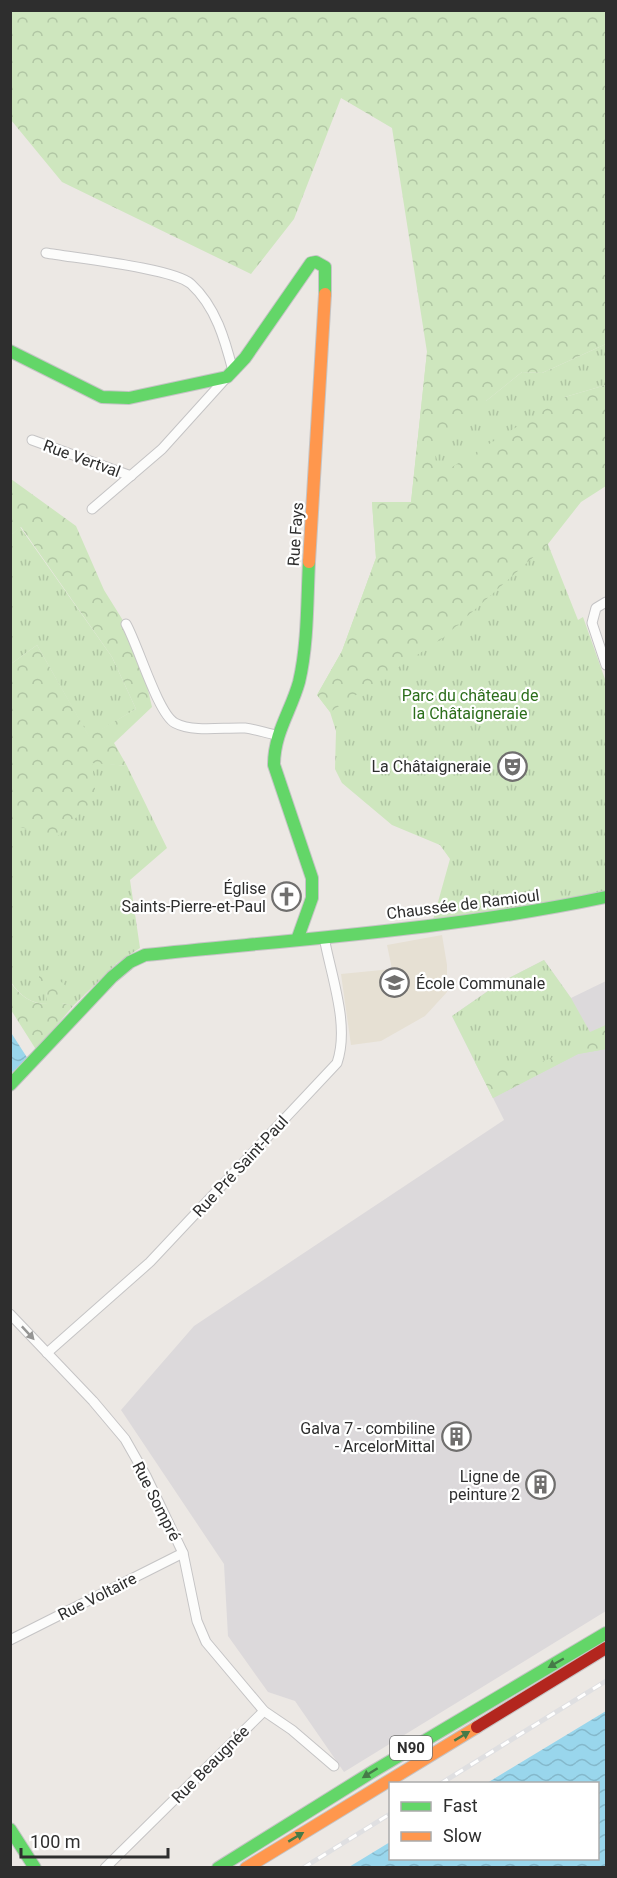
<svg xmlns="http://www.w3.org/2000/svg" width="617" height="1878" font-family="Roboto,sans-serif">
<style>
.industrial{fill:#dcd9db}
.education{fill:#e6e0d3}
.grass{fill:url(#grass-tufts)}
.forest{fill:url(#forest-crowns)}
.water{fill:url(#water-waves)}
.lines{fill:none;stroke-linecap:round;stroke-linejoin:round}
.street-casing{stroke:#c5c4c5;stroke-width:11}
.fast-casing{stroke:#c5c4c5;stroke-width:14}
.slow-casing{stroke:#c5c4c5;stroke-width:14}
.jam-casing{stroke:#c5c4c5;stroke-width:14}
.street{stroke:#fcfcfb;stroke-width:9}
.fast{stroke:#63d668;stroke-width:12}
.slow{stroke:#ff974d;stroke-width:12}
.jam{stroke:#b3261e;stroke-width:12}
.rail-casing{stroke:#dfdfe1;stroke-width:5}
.rail{stroke:#fff;stroke-width:3;stroke-dasharray:9;stroke-linecap:butt}
.oneway{fill:#959594}
.oneway2{fill:#467a48}
.labels{text-anchor:middle;stroke-width:4.5;stroke-linejoin:round;paint-order:stroke}
.shield{fill:#fff;stroke:#6d6d6d;stroke-width:1.5}
.shield-label{font-size:15px;font-weight:bold;fill:#2e2e2e}
.street-label{font-size:16px;fill:#2e2e2e;stroke:#fff}
.park-label{font-size:16px;fill:#2c6e1b;stroke:#fff}
.poi-label{font-size:16px;fill:#2e2e2e;stroke:#fff;text-anchor:end}
</style>
<defs>
<pattern id="grass-tufts" width="24" height="20" patternUnits="userSpaceOnUse" patternTransform="scale(1.5)"><rect width="24" height="20" fill="#cee6be"/><path d="M3 7l-1-3M5 7V3M7 7l1-3M15 17l-1-3M17 17v-4M19 17l1-3" fill="none" stroke="#b1c6a4"/></pattern>
<pattern id="forest-crowns" width="20" height="18" patternUnits="userSpaceOnUse" patternTransform="scale(1.5)"><rect width="20" height="18" fill="#cee6be"/><path d="M2 6a3 3 0 1 1 6 0M12 15a3 3 0 1 1 6 0" fill="none" stroke="#b1c6a4"/></pattern>
<pattern id="water-waves" width="16" height="10" patternUnits="userSpaceOnUse" patternTransform="scale(1.5)"><rect width="16" height="10" fill="#99d6ec"/><path d="M0 5q4-4 8 0t8 0" fill="none" stroke="#84b8cb"/></pattern>
</defs>
<rect width="100%" height="100%" fill="#ece8e4"/>
<path class="industrial" d="M544 960 571 998 606 981V1611L344 1772 295 1701 268 1692 228 1636 224 1564 121 1410 194 1326 504 1120 452 1016 501 982Z"/>
<path class="education" d="M442 935 447 965V992L425 1016 381 1041 351 1045 341 974 392 969 387 945Z"/>
<g class="grass">
<path d="M606 344V385L565 397 530 499 578 620 583 617 606 682V891L581 898 433 920 450 859 440 845 392 825 342 783 335 769 336 731 330 712 317 695 342 651 376 558 372 502H411L427 352 486 401 522 372 542 373Z"/>
<path d="M20 527 112 657 136 709 89 737 37 645 11 664V535Z"/>
<path d="M92 762 127 766 167 848 130 880 140 948 117 963 73 1006 62 1003 46 991 48 1004C31 1004 20 996 11 982L10 825Z"/>
<path d="M544 960 571 998 590 1032 606 1025V1049L578 1054 493 1098 452 1016 501 982Z"/>
</g>
<g class="forest">
<path d="M10 11H606V344L542 373 522 372 435 442 436 477 565 397 606 385V486L581 502 548 544 443 638 330 712 317 695 342 651 376 558 372 502H411L427 352 392 128 341 98 294 219 251 274 62 182 11 120Z"/>
<path d="M11 479 76 526 104 590 137 643 152 707 114 743 127 766 92 763 96 797 58 836 11 825V664L37 645 89 736 136 709 112 657 21 527 11 535Z"/>
<path d="M47 970 66 986 62 1003 73 1006 38 1048H35L11 1010 10 982C20 995 30 1004 47 1004L46 991 39 983V973Z"/>
<path d="M606 1025V1049L578 1054 493 1098 475 1062 533 1066 576 1047 590 1033Z"/>
</g>
<g class="water">
<path d="M10 1031 28 1059 11 1073H10Z"/>
<path d="M606 1711V1867H349L390 1842V1858H598V1784L487 1783Z"/>
</g>
<g class="lines">
<defs>
<g id="street">
<path d="M46 253C74 258 173 268 191 284 216 307 225 340 233 371"/>
<path d="M32 440 131 476"/>
<path d="M92 509 162 449 227 377"/>
<path d="M606 602 596 608 592 623 606 665"/>
<path d="M126 624C138 645 158 714 175 723 194 733 224 727 245 728 255 729 266 733 276 735"/>
<path d="M10 1314 93 1401 125 1439 146 1476 183 1553 197 1621 206 1642 264 1711 292 1730 334 1766"/>
<path d="M47 1353 150 1262 337 1063C350 1025 331 976 324 937"/>
<path d="M10 1640 183 1553"/>
<path d="M105 1868 264 1711"/>
</g>
<g id="fast">
<path d="M10 351 102 397 129 398 227 377 245 358 311 263 316 262 325 267V294"/>
<path d="M297 940 312 898V878L274 765C274 733 291 711 299 682 308 644 307 600 309 562"/>
<path d="M10 1085 112 977 130 962 145 955C299 939 455 929 606 897"/>
<path d="M10 1829 35 1868"/>
<path d="M218 1868 372 1772 606 1633"/>
</g>
<g id="slow">
<path d="M309 562 325 294"/>
<path d="M246 1868 477 1727"/>
</g>
<path id="jam" d="M477 1727 606 1648"/>
</defs>
<use href="#street" class="street-casing"/>
<use href="#fast" class="fast-casing"/>
<use href="#slow" class="slow-casing"/>
<use href="#jam" class="jam-casing"/>
<use href="#street" class="street"/>
<use href="#fast" class="fast"/>
<use href="#slow" class="slow"/>
<use href="#jam" class="jam"/>
<defs>
<g id="rail">
<path d="M440 1784 606 1681"/>
<path d="M303 1868 390 1814"/>
</g>
</defs>
<use href="#rail" class="rail-casing"/>
<use href="#rail" class="rail"/>
</g>
<defs><path id="oneway-solid" d="M-6-.8H1V-3.2L6.5 0L1 3.2V.8H-6Z" transform="scale(1.5)"/></defs>
<use class="oneway" href="#oneway-solid" transform="translate(28 1333) rotate(47)"/>
<g class="oneway2">
<use href="#oneway-solid" transform="translate(556 1663) rotate(150)"/>
<use href="#oneway-solid" transform="translate(462 1736) rotate(-31)"/>
<use href="#oneway-solid" transform="translate(370 1773) rotate(148)"/>
<use href="#oneway-solid" transform="translate(296 1837) rotate(-31)"/>
</g>
<defs>
<symbol id="theatre-ring" viewBox="-11 -11 22 22"><circle r="9.5" fill="#fff" stroke="#706f6e" stroke-width="1.5"/><path d="M-5-5.5Q0-4 5-5.5V0Q5 5 0 6Q-5 5-5 0ZM-3.3-2.5H-1v1.5H-3.3ZM1-2.5H3.3v1.5H1ZM-2.8 1Q0 5.5 2.8 1Z" fill="#706f6e"/></symbol>
<symbol id="church-ring" viewBox="-11 -11 22 22"><circle r="9.5" fill="#fff" stroke="#706f6e" stroke-width="1.5"/><path d="M-1.2-6h2.4v3.5h3.3v2.4h-3.3V6h-2.4V-.1h-3.3v-2.4h3.3Z" fill="#706f6e"/></symbol>
<symbol id="school-ring" viewBox="-11 -11 22 22"><circle r="9.5" fill="#fff" stroke="#706f6e" stroke-width="1.5"/><path d="M0-5L7-2L0 1L-7-2ZM-4 1L0 2.5L4 1V4Q0 6-4 4Z" fill="#706f6e"/></symbol>
<symbol id="building-ring" viewBox="-11 -11 22 22"><circle r="9.5" fill="#fff" stroke="#706f6e" stroke-width="1.5"/><path d="M-4-6H4V6H1V3H-1V6H-4ZM-2.5-4.3h1.7v1.8h-1.7ZM.8-4.3h1.7v1.8H.8ZM-2.5-1h1.7V.8h-1.7ZM.8-1h1.7V.8H.8Z" fill="#706f6e"/></symbol>
</defs>
<g fill-rule="evenodd">
<use href="#theatre-ring" x="496" y="750" width="33" height="33"/>
<use href="#church-ring" x="270" y="880" width="33" height="33"/>
<use href="#school-ring" x="378" y="966" width="33" height="33"/>
<use href="#building-ring" x="440" y="1420" width="33" height="33"/>
<use href="#building-ring" x="524" y="1468" width="33" height="33"/>
</g>
<g class="labels">
<rect class="shield" x="390" y="1736" width="42" height="24" rx="4.5"/>
<g class="shield-label">
<text x="411" y="1753">N90</text>
</g>
<g class="street-label">
<text transform="translate(82 458) rotate(20)" y="6">Rue Vertval</text>
<text transform="translate(295 534) rotate(-86)" y="6">Rue Fays</text>
<text transform="translate(463 904) rotate(-7)" y="6">Chaussée de Ramioul</text>
<text transform="translate(240 1166) rotate(-47)" y="6">Rue Pré Saint-Paul</text>
<text transform="translate(157 1501) rotate(63)" y="6">Rue Sompré</text>
<text transform="translate(97 1596) rotate(-27)" y="6">Rue Voltaire</text>
<text transform="translate(210 1764) rotate(-45)" y="6">Rue Beaugnée</text>
</g>
<g class="park-label">
<text x="470" y="701">Parc du château de<tspan x="470" dy="18">la Châtaigneraie</tspan></text>
</g>
<g class="poi-label">
<text x="491" y="772">La Châtaigneraie</text>
<text x="266" y="894">Église<tspan x="266" dy="18">Saints-Pierre-et-Paul</tspan></text>
<text x="416" y="989" text-anchor="start">École Communale</text>
<text x="435" y="1434">Galva 7 - combiline<tspan x="435" dy="18">- ArcelorMittal</tspan></text>
<text x="520" y="1482">Ligne de<tspan x="520" dy="18">peinture 2</tspan></text>
</g>
</g>
<rect width="617" height="1878" fill="none" stroke="#2e2e2e" stroke-width="24"/>
<rect x="389" y="1782" width="210" height="78" fill="#ffffff" stroke="#ababab" stroke-width="1.5"/>
<rect x="401" y="1802" width="30" height="9" fill="#63d668" stroke="#ababab" stroke-width="1.5"/>
<text x="443" y="1812" font-size="18" fill="#2e2e2e">Fast</text>
<rect x="401" y="1832" width="30" height="9" fill="#ff974d" stroke="#ababab" stroke-width="1.5"/>
<text x="443" y="1842" font-size="18" fill="#2e2e2e">Slow</text>
<path d="M21 1848v9h147v-9" fill="none" stroke="#2e2e2e" stroke-width="3"/>
<text x="30" y="1848" font-size="18" fill="#2e2e2e" stroke="#ffffff" stroke-width="4.5" paint-order="stroke">100 m</text>
</svg>
